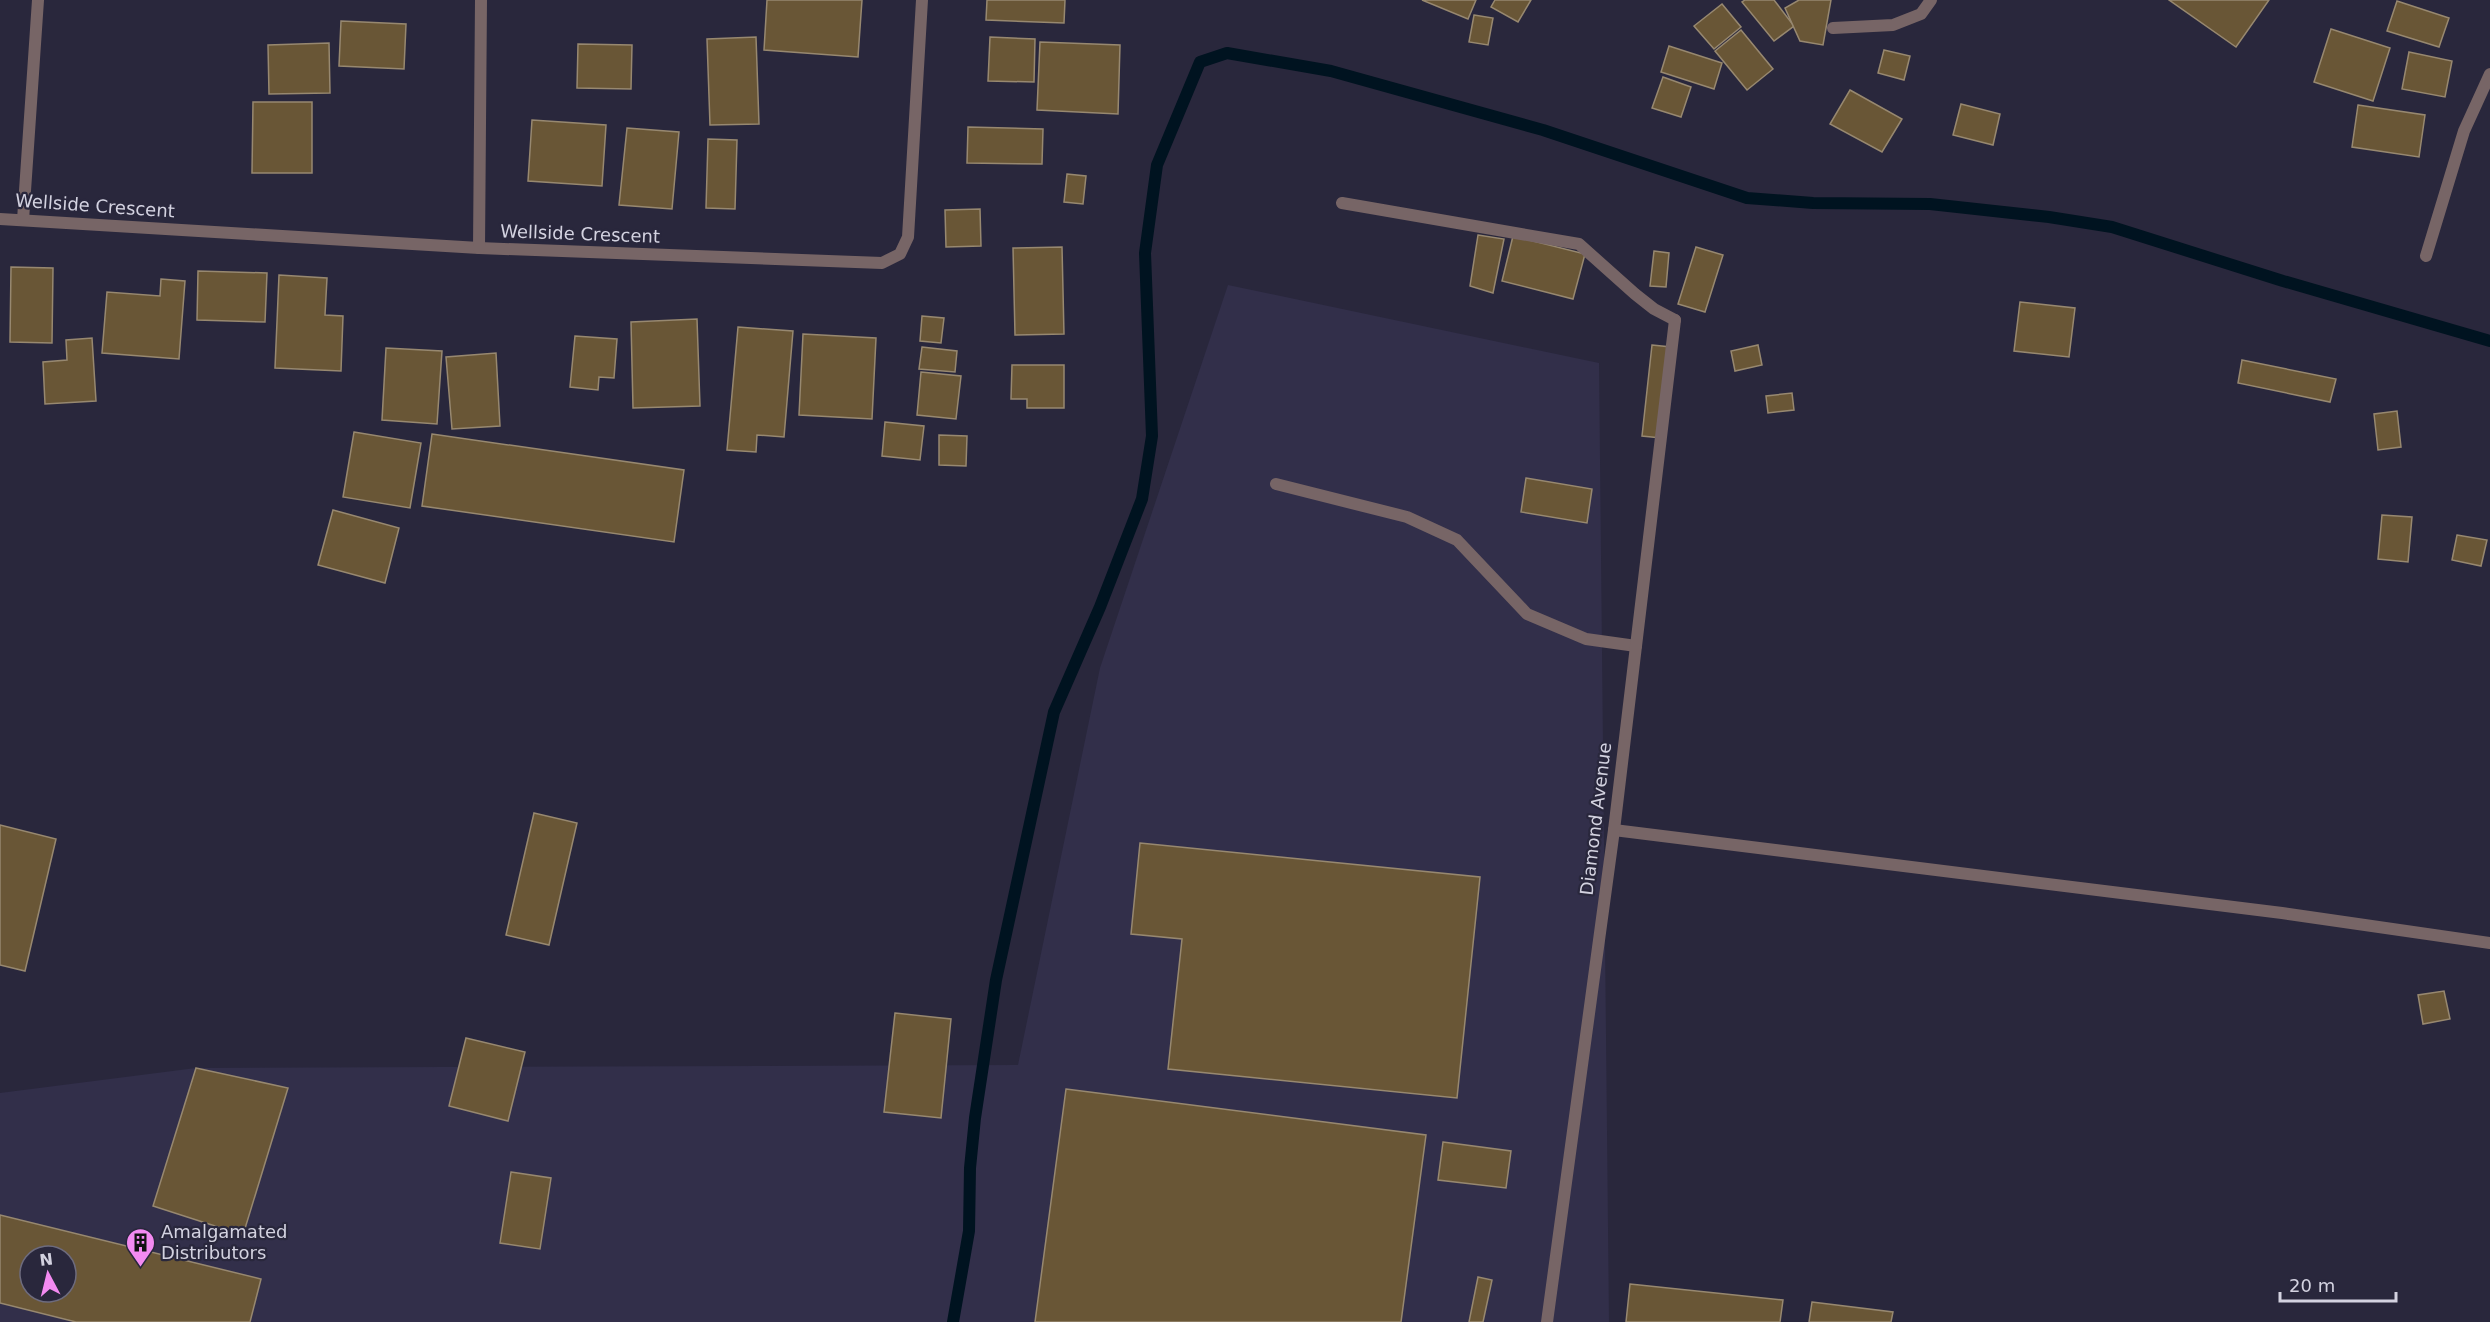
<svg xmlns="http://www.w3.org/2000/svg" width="2490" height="1322" font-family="'DejaVu Sans',sans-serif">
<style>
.built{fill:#322f4a;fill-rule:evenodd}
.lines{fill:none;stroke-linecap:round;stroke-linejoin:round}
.stream{stroke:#001320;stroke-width:12}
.building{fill:#695636;stroke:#978870;stroke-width:1.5;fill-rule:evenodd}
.lane{stroke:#776566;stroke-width:12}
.street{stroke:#776566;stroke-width:12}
.labels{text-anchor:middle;stroke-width:4.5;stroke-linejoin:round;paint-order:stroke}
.street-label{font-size:18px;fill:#d3d2e0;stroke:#29273c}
.poi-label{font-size:18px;fill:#d3d2e0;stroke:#29273c;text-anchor:start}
</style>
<rect width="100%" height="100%" fill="#29273c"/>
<path class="built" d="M1228 285 1599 363 1609 1322H0V1093L196 1068 1018 1065 1100 668ZM30 1256H66V1292H30Z"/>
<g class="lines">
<path class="stream" d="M953 1322 969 1231 970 1168 975 1118 996 980 1054 712 1100 607 1142 499 1152 436 1145 253 1157 165 1200 62 1227 53 1331 71 1543 130 1747 198 1813 203 1930 204 2049 217 2112 227 2283 281 2490 341"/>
</g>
<g class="building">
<path d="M767 0H862L858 57 764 50Z"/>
<path d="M987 0H1065L1064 23 986 20Z"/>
<path d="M1422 0H1476L1468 19Z"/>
<path d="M1495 0H1531L1518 22 1491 7Z"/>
<path d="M1745 0H1774L1794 26 1774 41 1742 2Z"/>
<path d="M1799 0H1831L1823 45 1800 41 1785 8Z"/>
<path d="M2169 0H2269L2236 47Z"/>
<path d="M2397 1 2449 18 2439 47 2387 31Z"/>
<path d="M1722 4 1741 27 1714 49 1694 26Z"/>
<path d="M1474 15 1493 18 1488 45 1469 42Z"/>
<path d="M341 21 406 24 404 69 339 66Z"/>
<path d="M2331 29 2390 48 2373 101 2314 82Z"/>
<path d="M1741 30 1773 69 1747 90 1715 51Z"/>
<path d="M756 37 759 124 710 125 707 39Z"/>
<path d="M990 37 1035 39 1034 82 988 81Z"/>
<path d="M1040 42 1120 45 1118 114 1037 110Z"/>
<path d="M329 43 330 93 269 94 268 45Z"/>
<path d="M578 44 632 45 631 89 577 88Z"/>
<path d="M1669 46 1722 63 1714 89 1661 72Z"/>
<path d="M1884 50 1910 56 1904 80 1878 73Z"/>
<path d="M2409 52 2452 61 2445 97 2402 89Z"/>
<path d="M1663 77 1691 87 1681 117 1652 108Z"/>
<path d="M1850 90 1902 119 1882 152 1830 124Z"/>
<path d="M253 102H312V173H252Z"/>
<path d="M1961 104 2000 114 1993 145 1953 135Z"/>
<path d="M2358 105 2425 115 2419 157 2352 147Z"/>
<path d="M532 120 606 125 602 186 528 181Z"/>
<path d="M968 127 1043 129 1042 164 967 163Z"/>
<path d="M627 128 679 132 672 209 619 205Z"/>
<path d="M708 139 737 140 735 209 706 208Z"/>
<path d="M1067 174 1086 176 1083 204 1064 202Z"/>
<path d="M980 209 981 246 946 247 945 210Z"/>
<path d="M1478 235 1504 239 1493 293 1470 286Z"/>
<path d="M1513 236 1585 254 1573 299 1502 281Z"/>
<path d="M1062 247 1064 334 1015 335 1013 248Z"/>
<path d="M1696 247 1723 255 1705 312 1678 304Z"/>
<path d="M1654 251 1669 253 1666 287 1650 286Z"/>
<path d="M11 267 53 268 52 343 10 342Z"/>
<path d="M198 271 267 273 265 322 197 320Z"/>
<path d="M279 275 327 278 325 315 343 316 341 371 275 368Z"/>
<path d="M161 279 185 281 179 359 102 353 107 292 160 296Z"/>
<path d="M2020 302 2075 308 2069 357 2014 351Z"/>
<path d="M922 316 944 318 941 343 920 341Z"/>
<path d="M697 319 700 406 633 408 631 322Z"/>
<path d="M738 327 793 331 784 437 757 435 756 452 727 450Z"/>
<path d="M803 334 876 338 872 419 799 415Z"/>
<path d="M575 336 617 339 614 378 599 377 598 390 570 387Z"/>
<path d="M92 338 96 401 45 404 43 362 67 360 66 340Z"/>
<path d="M1652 345 1671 347 1661 438 1642 436Z"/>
<path d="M1758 345 1762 365 1735 371 1731 351Z"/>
<path d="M922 347 957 351 955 372 919 369Z"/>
<path d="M386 348 442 351 437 424 382 420Z"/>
<path d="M496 353 500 426 452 429 446 357Z"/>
<path d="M2242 360 2336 379 2330 402 2238 383Z"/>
<path d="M1012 365H1064V408H1027V399H1011Z"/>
<path d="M921 372 961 376 956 419 917 415Z"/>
<path d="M1792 393 1794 410 1768 413 1766 396Z"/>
<path d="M2397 411 2401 447 2378 450 2374 414Z"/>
<path d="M885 422 924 426 920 460 882 456Z"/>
<path d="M354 432 421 443 410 508 343 497Z"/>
<path d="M432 434 684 470 674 542 422 506Z"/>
<path d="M939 435 967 436 966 466 939 465Z"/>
<path d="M1526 478 1592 489 1587 523 1521 512Z"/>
<path d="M333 510 399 528 385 583 318 565Z"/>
<path d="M2382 515 2412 517 2408 562 2378 559Z"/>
<path d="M2457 535 2487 540 2481 566 2452 560Z"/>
<path d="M534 813 577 823 549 945 506 935Z"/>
<path d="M0 825 56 839 25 971 0 965Z"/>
<path d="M1140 843 1480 877 1457 1098 1168 1069 1182 939 1131 934Z"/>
<path d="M2444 991 2450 1019 2423 1024 2418 995Z"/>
<path d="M895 1013 951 1019 941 1118 884 1112Z"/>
<path d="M466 1038 525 1052 508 1121 449 1106Z"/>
<path d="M196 1068 288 1088 243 1235 153 1206Z"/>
<path d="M1066 1089 1426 1135 1401 1322H1035Z"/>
<path d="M1443 1142 1511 1151 1506 1188 1438 1180Z"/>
<path d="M511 1172 551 1178 540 1249 500 1243Z"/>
<path d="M0 1215 261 1279 250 1322H76L0 1303ZM30 1256H66V1292H30Z"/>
<path d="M1478 1277 1492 1280 1483 1322H1469Z"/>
<path d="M1630 1284 1783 1300 1780 1322H1626Z"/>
<path d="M1812 1302 1893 1312 1891 1322H1809Z"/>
</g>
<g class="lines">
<g class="lane">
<path d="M1342 203 1579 244 1635 294 1654 309 1675 320"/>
<path d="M1276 484 1407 517 1457 540 1527 614 1586 639 1636 646"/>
<path d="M1614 830 2282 913 2490 943"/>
</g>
<g class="street">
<path d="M1833 28 1893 25 1921 14 1931 0"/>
<path d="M0 219 479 248 882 263 900 254 908 237 922 0"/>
<path d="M23 220 38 0"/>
<path d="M479 248 481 0"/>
<path d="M2426 256 2464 131 2490 74"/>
<path d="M1547 1322 1614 830 1675 320"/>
</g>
</g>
<defs>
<symbol id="building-pin" viewBox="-11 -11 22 30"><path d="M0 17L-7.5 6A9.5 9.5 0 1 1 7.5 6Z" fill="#f38af1" stroke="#29273c"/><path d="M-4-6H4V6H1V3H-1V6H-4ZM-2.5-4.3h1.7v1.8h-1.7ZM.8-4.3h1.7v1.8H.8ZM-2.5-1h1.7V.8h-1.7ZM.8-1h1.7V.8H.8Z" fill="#111"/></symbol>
</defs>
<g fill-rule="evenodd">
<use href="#building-pin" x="124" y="1226" width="33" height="45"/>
</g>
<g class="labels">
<g class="street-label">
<text transform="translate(95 206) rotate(4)" y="6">Wellside Crescent</text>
<text transform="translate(580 234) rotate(2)" y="6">Wellside Crescent</text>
<text transform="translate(1596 819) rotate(-83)" y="6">Diamond Avenue</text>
</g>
<g class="poi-label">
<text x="161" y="1238">Amalgamated<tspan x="161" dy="21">Distributors</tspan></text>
</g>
</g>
<g transform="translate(48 1274) rotate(353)"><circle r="28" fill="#29273c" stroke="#6d6b7e" stroke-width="1.5"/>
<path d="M0-4.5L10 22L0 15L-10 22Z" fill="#f38af1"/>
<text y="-9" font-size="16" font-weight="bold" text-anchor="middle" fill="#d3d2e0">N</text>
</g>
<path d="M2280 1292v9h116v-9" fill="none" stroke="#d3d2e0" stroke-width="3"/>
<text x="2289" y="1292" font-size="18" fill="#d3d2e0" stroke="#29273c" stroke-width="4.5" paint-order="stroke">20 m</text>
</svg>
